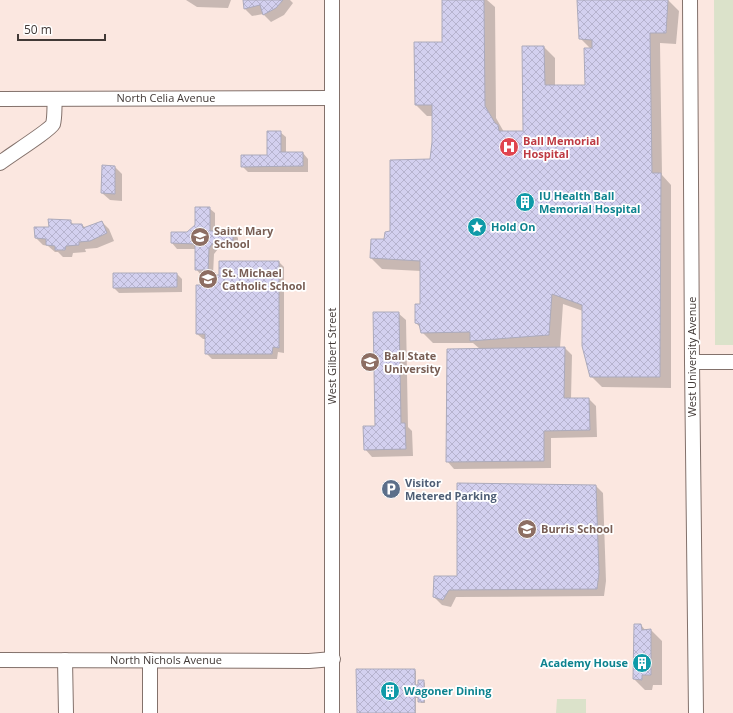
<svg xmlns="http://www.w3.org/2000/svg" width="733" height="713" font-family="'Open Sans',sans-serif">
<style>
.pitch{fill:#dbe2ca}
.shadow{fill:#0003}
.building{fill:url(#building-cross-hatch);stroke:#acaabb}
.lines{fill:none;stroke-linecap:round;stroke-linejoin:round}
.minor-casing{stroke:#83716b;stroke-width:16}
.minor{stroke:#fff;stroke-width:14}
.labels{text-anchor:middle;stroke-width:3.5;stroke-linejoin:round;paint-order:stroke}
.street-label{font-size:11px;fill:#413936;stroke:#fff}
.health-label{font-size:11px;font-weight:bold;fill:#be3a42;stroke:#fff;text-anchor:start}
.culture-label{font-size:11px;font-weight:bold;fill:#0d838f;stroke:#fff;text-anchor:start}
.education-label{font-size:11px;font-weight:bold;fill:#785e54;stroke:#fff;text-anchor:start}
.service-label{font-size:11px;font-weight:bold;fill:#4e5e75;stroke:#fff;text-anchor:start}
</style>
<defs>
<pattern id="building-cross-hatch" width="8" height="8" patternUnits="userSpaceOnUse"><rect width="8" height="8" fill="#d3d0ef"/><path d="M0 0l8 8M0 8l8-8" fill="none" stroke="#b6b3ce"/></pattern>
</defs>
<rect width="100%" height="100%" fill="#fbe7e0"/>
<g class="pitch">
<path d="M714 0H733V345H715Z"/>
<path d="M557 699H586V713H556Z"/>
</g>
<g class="shadow">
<path d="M186 0H231L228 8 197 7Z"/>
<path d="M244 0H290L293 3 284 15 271 22 263 14 252 16 245 9Z"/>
<path d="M443 0H487L495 7 496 118 504 132H524L544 47 555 58V86H586L591 49 580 38 578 0H668L679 11 676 44 660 43 662 175 671 185V388L602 387 591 376 583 311 563 304 560 348H565L572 355 571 399H589L596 406 597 437 551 438V468L454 469 447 461 480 349 473 343H433L422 332 421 328 416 323 421 305V271L382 269 371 258 391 232 431 160 433 142V116H427L416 105 443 43Z"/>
<path d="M280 132 286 137V153H303L308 159V172H248L242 166 268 156Z"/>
<path d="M103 166 115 167 122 174V201L110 200 102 193Z"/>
<path d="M209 208 215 213V232H233L238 238V249H218L214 254 213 275H201L196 269V249H177L172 243V233H188L196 225Z"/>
<path d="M70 221 74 225H82L86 228 102 222 109 229 114 241 97 248 85 249 86 252 73 253 72 257H63L58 252H55L48 246 43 245 36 238 50 228Z"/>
<path d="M279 262 284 267V353L278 352 277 359H212L206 353V339H203L197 334 215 286Z"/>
<path d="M177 274 182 279V292L119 293 114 288Z"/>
<path d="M398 313 406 320 408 427 412 431 413 456 372 457 365 449 376 427Z"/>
<path d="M596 486 603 493 606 581 604 596 456 597 451 607 442 605 434 597 458 577Z"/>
<path d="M641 625 646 631 651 630 662 641V685H653L652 690H645L634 679Z"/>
<path d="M414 670 416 671V686H419L423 681 425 683V703H421L419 698H416V713H358Z"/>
</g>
<g class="building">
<path d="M243 0H283L276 8 263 15 260 5 244 9Z"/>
<path d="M442 0H484L485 106 495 123 498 125 499 131H523L522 46H544L545 85H585L584 48H592V40L579 39 577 0H668L666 33H650L652 173H661L660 377H590L582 346V305L552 294 549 335 470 341V332L421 333 419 324 415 323V304H420V261L370 258 371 239H384L385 232 390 231V160L430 159 432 142V105H415L414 42H442Z"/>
<path d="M267 131H281V152H303V166L241 167V155H267Z"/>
<path d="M102 165 115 166V194L101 193Z"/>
<path d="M195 207H210V231H233V244H212L209 249 208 270H195V244L171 243V232H187L195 225Z"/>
<path d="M48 219 71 220V224H82L83 228 102 221 107 233 90 241 79 242V245L66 246 65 250H55V246L46 245V239L35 238 34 227H49Z"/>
<path d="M219 261H279V348L273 347 272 354H205V334H196V285H214V275H219Z"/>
<path d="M113 273H177V287L113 288Z"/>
<path d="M373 312H399L401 423H405L406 449 364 450 363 426H375Z"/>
<path d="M565 347 564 398H589L590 430 544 431V461L446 462 447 349Z"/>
<path d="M457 483 596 485 599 573 597 589 449 590 443 600 433 597 434 576H457Z"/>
<path d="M634 624H641L642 630 651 629V675H642V680L633 679Z"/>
<path d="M356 669H415V685H418V680H424V702H418V697H415V713H357Z"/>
</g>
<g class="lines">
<defs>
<g id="minor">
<path d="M332 0V713"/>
<path d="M690 0 692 362 696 713"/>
<path d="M0 99 332 98"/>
<path d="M0 163C9 156 50 130 53 124 55 117 54 107 55 99"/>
<path d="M692 362H733"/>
<path d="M0 660 309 661 333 659"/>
<path d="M65 660 66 713"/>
<path d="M150 660V713"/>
</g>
</defs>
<use href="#minor" class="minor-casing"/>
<use href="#minor" class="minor"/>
</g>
<defs>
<symbol id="hospital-disc" viewBox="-11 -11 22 22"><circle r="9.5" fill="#e0444e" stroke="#fff"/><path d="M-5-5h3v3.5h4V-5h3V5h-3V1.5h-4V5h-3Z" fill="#fff"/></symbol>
<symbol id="building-disc" viewBox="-11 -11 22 22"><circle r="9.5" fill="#0f9aa8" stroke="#fff"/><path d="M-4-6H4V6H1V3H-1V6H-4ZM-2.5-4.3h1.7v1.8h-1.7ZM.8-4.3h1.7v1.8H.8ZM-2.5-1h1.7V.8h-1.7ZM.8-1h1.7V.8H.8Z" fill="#fff"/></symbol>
<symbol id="sight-disc" viewBox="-11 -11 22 22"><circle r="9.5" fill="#0f9aa8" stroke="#fff"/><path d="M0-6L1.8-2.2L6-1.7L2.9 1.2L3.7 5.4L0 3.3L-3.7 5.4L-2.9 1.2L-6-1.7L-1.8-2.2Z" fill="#fff"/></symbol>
<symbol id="school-disc" viewBox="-11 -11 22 22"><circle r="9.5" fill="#8d6e63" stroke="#fff"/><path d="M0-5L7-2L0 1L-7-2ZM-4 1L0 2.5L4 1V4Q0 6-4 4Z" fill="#fff"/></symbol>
<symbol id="university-disc" viewBox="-11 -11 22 22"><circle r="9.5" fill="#8d6e63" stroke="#fff"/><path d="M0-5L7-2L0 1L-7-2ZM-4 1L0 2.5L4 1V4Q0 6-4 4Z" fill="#fff"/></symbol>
<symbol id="parking-disc" viewBox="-11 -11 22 22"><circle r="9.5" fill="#5c6f8a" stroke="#fff"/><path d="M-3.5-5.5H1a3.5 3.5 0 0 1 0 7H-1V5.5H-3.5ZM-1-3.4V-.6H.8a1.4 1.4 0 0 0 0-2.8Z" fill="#fff"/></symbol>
</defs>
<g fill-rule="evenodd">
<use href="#hospital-disc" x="498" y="136" width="22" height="22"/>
<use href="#building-disc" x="514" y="191" width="22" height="22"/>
<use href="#sight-disc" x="466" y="216" width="22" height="22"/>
<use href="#school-disc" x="189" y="226" width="22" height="22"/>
<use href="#school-disc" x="197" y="268" width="22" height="22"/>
<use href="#university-disc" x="359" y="351" width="22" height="22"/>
<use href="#parking-disc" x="380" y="478" width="22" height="22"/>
<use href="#school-disc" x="516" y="518" width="22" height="22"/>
<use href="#building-disc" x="631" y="652" width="22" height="22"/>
<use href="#building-disc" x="379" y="680" width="22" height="22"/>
</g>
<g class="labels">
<g class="street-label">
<text x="166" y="102">North Celia Avenue</text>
<text transform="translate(332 356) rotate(-90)" y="4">West Gilbert Street</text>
<text transform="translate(692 357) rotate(-90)" y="4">West University Avenue</text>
<text x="166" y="664">North Nichols Avenue</text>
</g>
<g class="health-label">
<text x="523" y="145">Ball Memorial<tspan x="523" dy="13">Hospital</tspan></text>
</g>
<g class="culture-label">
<text x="539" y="200">IU Health Ball<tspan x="539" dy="13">Memorial Hospital</tspan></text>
<text x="491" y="231">Hold On</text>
<text x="628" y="667" text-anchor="end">Academy House</text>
<text x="404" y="695">Wagoner Dining</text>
</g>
<g class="education-label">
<text x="214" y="235">Saint Mary<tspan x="214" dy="13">School</tspan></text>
<text x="222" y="277">St. Michael<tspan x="222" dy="13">Catholic School</tspan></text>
<text x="384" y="360">Ball State<tspan x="384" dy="13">University</tspan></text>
<text x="541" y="533">Burris School</text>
</g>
<g class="service-label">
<text x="405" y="487">Visitor<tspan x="405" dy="13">Metered Parking</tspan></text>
</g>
</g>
<path d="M18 34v6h87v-6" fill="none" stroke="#413936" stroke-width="2"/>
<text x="24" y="34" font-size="12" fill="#413936" stroke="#ffffff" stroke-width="3" paint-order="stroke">50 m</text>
</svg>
